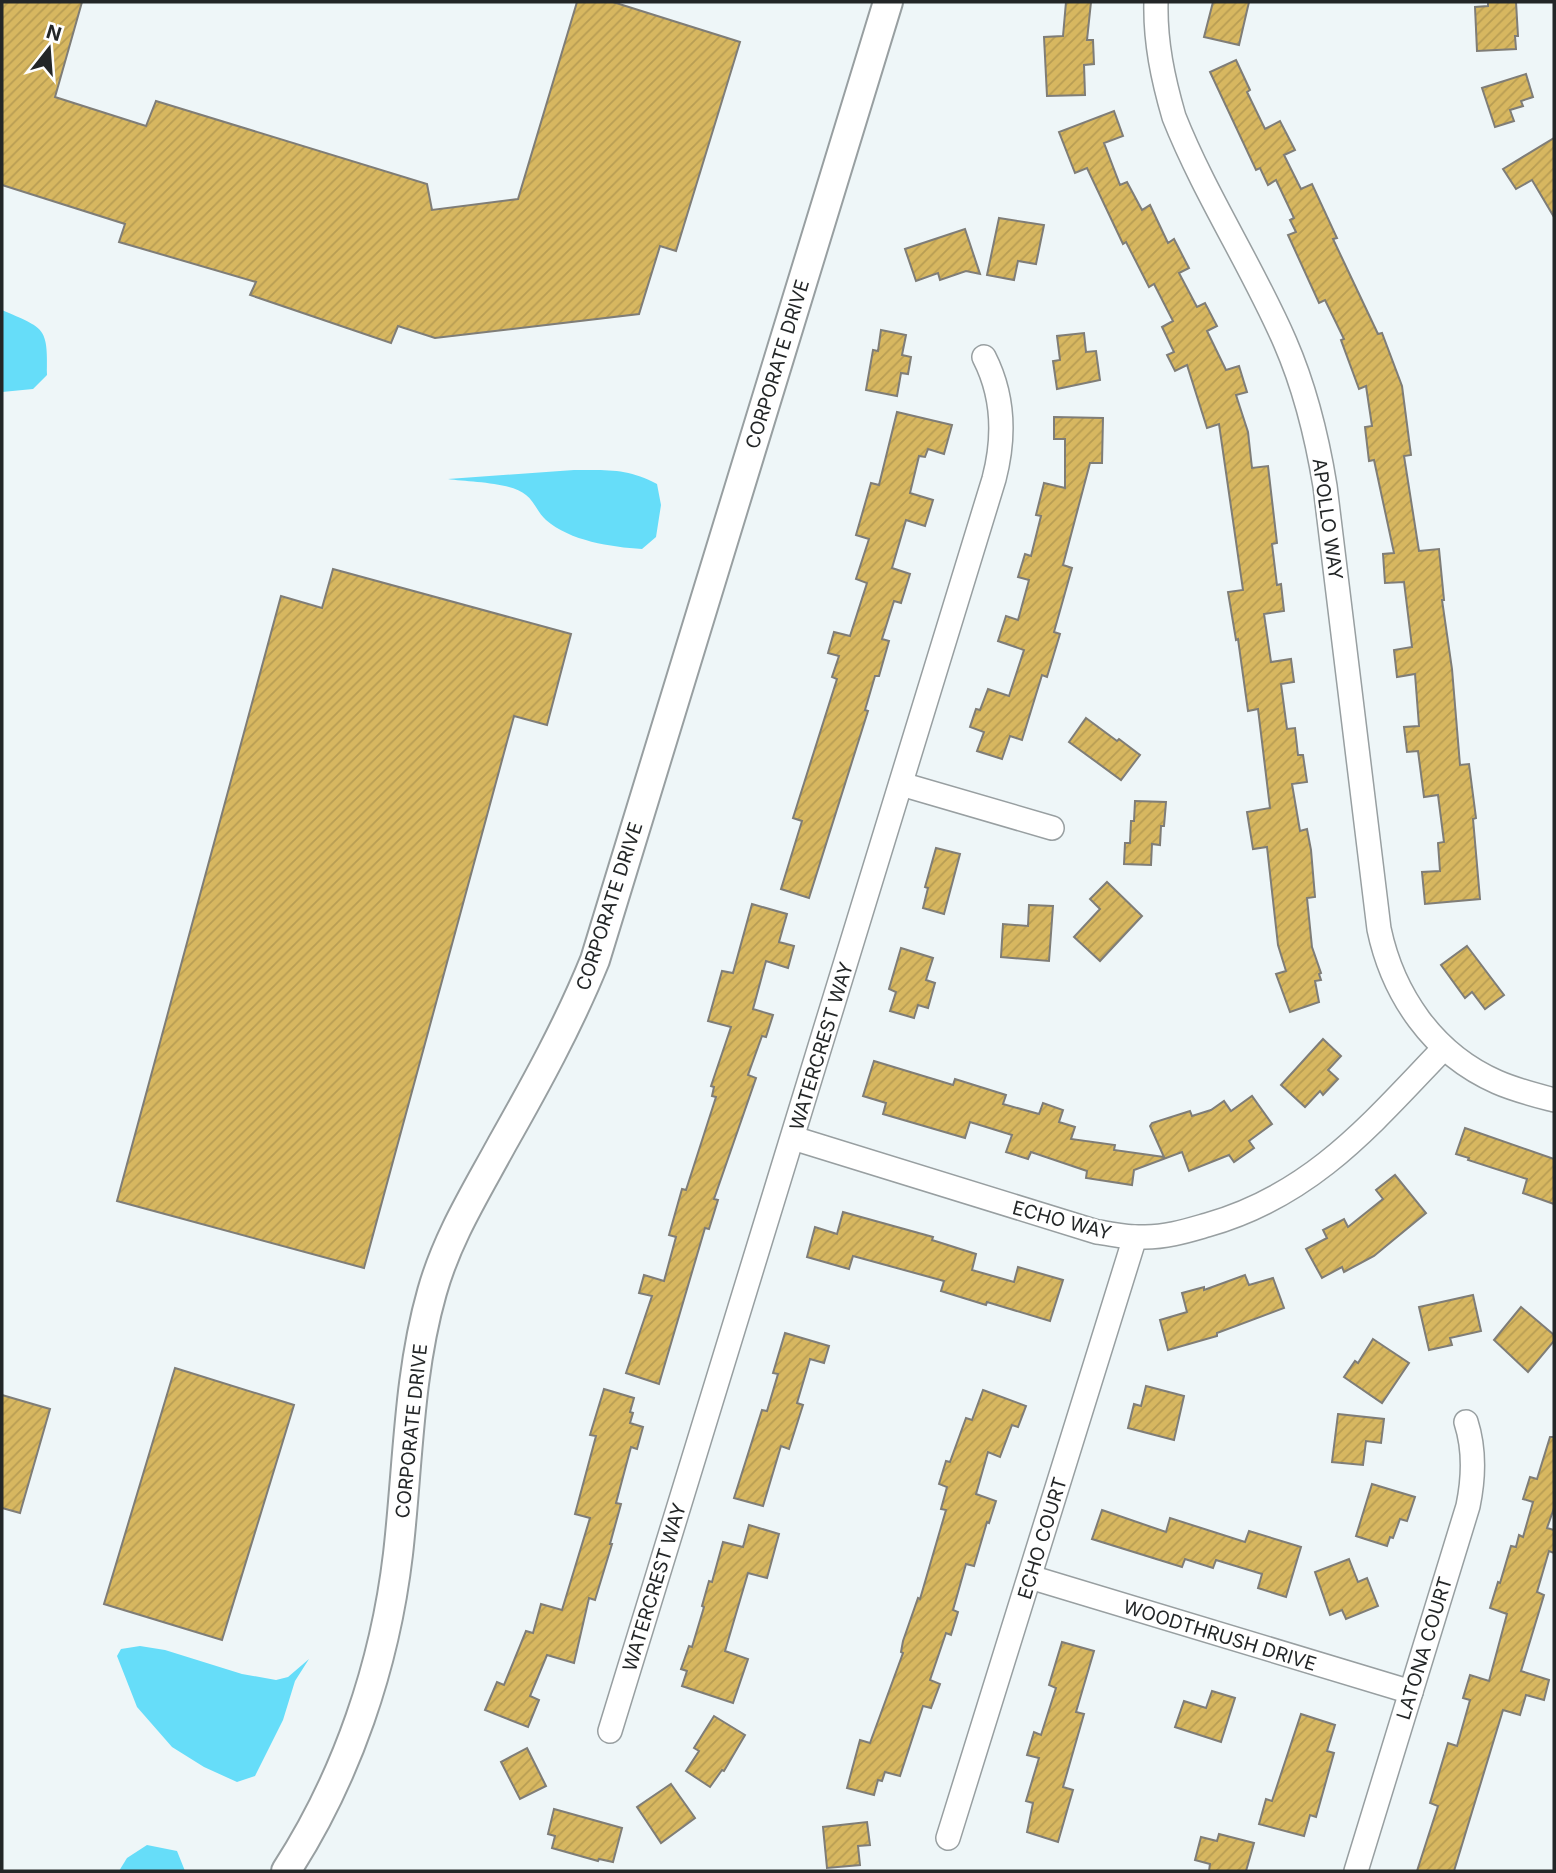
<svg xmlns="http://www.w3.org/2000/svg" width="1556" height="1873" font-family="Inter,sans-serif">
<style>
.water{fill:#66ddf9}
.building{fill:url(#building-hatch);stroke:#7f7d77;stroke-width:2}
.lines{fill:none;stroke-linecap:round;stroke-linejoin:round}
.minor-casing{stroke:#989fa1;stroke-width:26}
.tertiary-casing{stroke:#989fa1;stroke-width:32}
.minor{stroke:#fff;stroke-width:23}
.tertiary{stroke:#fff;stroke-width:28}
.labels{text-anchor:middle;stroke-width:6;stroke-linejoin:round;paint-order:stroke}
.street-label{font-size:19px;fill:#232627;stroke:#fff}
</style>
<defs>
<pattern id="building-hatch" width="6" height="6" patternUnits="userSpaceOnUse" patternTransform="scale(1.75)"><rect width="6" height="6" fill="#d7b760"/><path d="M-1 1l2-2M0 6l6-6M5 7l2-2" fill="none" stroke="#b89d53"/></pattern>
</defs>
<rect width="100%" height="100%" fill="#eef6f8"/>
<g class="water">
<path d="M2 310C45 329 48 326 47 375L33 389 2 392Z"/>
<path d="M574 470C606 470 628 468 657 484L661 505 656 537 642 549C611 547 570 541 546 520 538 513 534 501 526 495 511 482 468 482 448 479Z"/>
<path d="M140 1646 165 1650 242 1674 276 1680 288 1677 309 1659 295 1681 283 1720 255 1776 237 1782 204 1767 172 1747 137 1707 117 1656 121 1649Z"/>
<path d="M147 1845 177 1851 185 1871H119L127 1858Z"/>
</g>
<g class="building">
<path d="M2 2H82L55 97 146 126 156 101 427 184 432 210 518 199 577 2H613L740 42 676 251 660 246 639 314 435 338 398 326 391 343 250 295 256 282 119 242 125 224 2 185Z"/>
<path d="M1066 2H1091L1087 40H1093L1094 64 1084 65 1085 95 1047 96 1044 37 1063 36Z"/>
<path d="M1213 2H1249L1239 45 1204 37Z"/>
<path d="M1488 2H1516L1518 36H1515L1516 49 1477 51 1475 7 1488 6Z"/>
<path d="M1236 60 1250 90 1247 92 1265 129 1280 121 1295 150 1284 155 1301 189 1312 184 1337 238 1333 239 1378 334 1382 333 1402 386 1411 455 1404 456 1419 551 1439 549 1444 600H1442L1452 669 1460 765 1469 764 1476 818 1473 819 1480 899 1425 904 1422 872 1440 871 1438 843 1444 842 1438 795 1424 797 1418 751 1407 752 1404 727 1419 726 1415 674 1397 677 1394 650 1412 647 1404 582 1385 583 1383 554 1394 553 1374 460 1369 461 1365 427 1372 426 1366 386 1359 389 1341 340 1344 339 1325 300 1319 303 1288 235 1296 232 1290 220 1294 218 1276 180 1268 185 1260 168 1256 170 1210 72Z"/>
<path d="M1526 74 1533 97 1521 101 1523 106 1510 110 1514 121 1495 127 1482 88Z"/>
<path d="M1114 111 1123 136 1104 143 1120 185 1127 182 1142 210 1150 205 1168 243 1174 239 1189 268 1179 273 1197 307 1205 303 1217 326 1207 331 1226 370 1239 366 1247 392 1236 395 1248 432 1252 468 1268 466 1277 543 1272 544 1277 585 1281 584 1284 611 1264 614 1271 662 1291 659 1294 682 1281 684 1287 729 1295 728 1298 755H1303L1307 782 1292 784 1300 831 1307 829 1311 850 1315 897 1307 898 1312 947 1321 973 1319 974 1321 980 1315 981 1319 1002 1290 1012 1276 974 1286 971 1278 945 1267 847 1253 849 1247 812 1270 808 1258 709 1248 711 1238 639 1236 640 1228 592 1243 590 1219 424 1207 428 1187 365 1175 371 1167 355 1174 352 1162 327 1173 321 1154 284 1149 287 1126 242 1123 244 1087 168 1075 173 1059 132Z"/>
<path d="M1554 138V217L1532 180 1516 189 1503 169Z"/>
<path d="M999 218 1044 225 1036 264 1018 261 1014 280 987 275Z"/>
<path d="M965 229 980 274 966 271 940 280 938 273 916 281 905 249Z"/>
<path d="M881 330 906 335 902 355 911 357 908 374 901 373 897 396 866 390 873 350 878 351Z"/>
<path d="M1084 333 1086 352 1096 351 1100 380 1057 389 1053 361 1060 360 1057 336Z"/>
<path d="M897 412 952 425 944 454 928 449 925 457 919 456 910 493 933 500 925 526 906 520 892 568 910 574 901 603 894 601 882 639 889 641 879 676H875L865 710 868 711 809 898 781 889 802 821 793 818 837 679 832 677 839 656 828 653 834 632 850 636 867 583 856 579 869 539 856 535 871 483 879 485Z"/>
<path d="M1054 417 1103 418 1102 463H1090L1063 565 1072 568 1054 632 1060 634 1047 677 1042 675 1022 740 1010 736 1002 759 977 751 984 732 970 727 976 709 980 710 988 689 1009 696 1024 650 998 641 1006 616 1018 620 1029 580 1018 577 1025 554 1031 556 1041 516 1036 515 1044 483 1065 488V439H1054Z"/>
<path d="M333 569 571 634 547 725 514 716 364 1268 117 1201 281 596 322 608Z"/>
<path d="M1086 718 1117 741 1119 739 1140 755 1121 780 1069 742Z"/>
<path d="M1135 801 1166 802 1164 826H1161L1160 845 1152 844 1151 865 1124 864 1125 843H1130L1131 821H1134Z"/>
<path d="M936 848 960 854 944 914 923 908 928 888 925 887Z"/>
<path d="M1107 882 1142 916 1100 961 1074 937 1100 909 1090 899Z"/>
<path d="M752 904 787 914 779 942 794 946 788 968 766 961 753 1009 773 1015 766 1037 762 1036 748 1075 756 1078 714 1199 718 1200 709 1229 705 1228 659 1384 626 1373 652 1296 639 1293 644 1275 664 1281 676 1237 669 1235 682 1189 686 1190 716 1097 712 1096 714 1087 711 1086 731 1027 708 1021 722 971 733 973Z"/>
<path d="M1029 905 1053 906 1049 961 1001 957 1003 924 1028 926Z"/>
<path d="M1467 946 1504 995 1485 1009 1472 992 1465 998 1441 965Z"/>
<path d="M901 948 933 958 926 980 935 983 928 1008 918 1005 914 1018 890 1011 896 992 889 989Z"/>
<path d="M1323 1039 1341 1056 1328 1070 1338 1079 1323 1095 1320 1091 1305 1107 1281 1085Z"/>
<path d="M874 1061 953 1085 955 1079 1006 1095 1003 1104 1039 1114 1043 1103 1063 1110 1059 1122 1075 1127 1071 1139 1115 1145 1114 1150 1164 1157 1150 1126 1152 1123 1190 1111 1192 1116 1211 1110 1224 1101 1231 1111 1252 1096 1272 1124 1249 1141 1254 1148 1234 1162 1229 1155 1189 1171 1182 1152 1134 1170 1132 1185 1086 1178 1087 1171 1031 1152 1028 1159 1006 1152 1012 1135 970 1122 965 1138 883 1114 886 1103 863 1096Z"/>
<path d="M1465 1128 1554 1159V1204L1523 1193 1527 1179 1468 1160 1469 1158 1456 1154Z"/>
<path d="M1395 1175 1426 1213 1374 1256 1344 1272 1342 1267 1322 1278 1306 1249 1327 1238 1323 1230 1344 1219 1348 1227 1383 1199 1376 1190Z"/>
<path d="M843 1212 933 1237 932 1240 976 1254 972 1270 1014 1282 1018 1267 1063 1280 1050 1321 987 1302 986 1305 941 1291 944 1281 853 1256 849 1269 807 1257 815 1227 837 1234Z"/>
<path d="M1245 1275 1249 1285 1273 1278 1284 1308 1217 1333V1336L1168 1350 1160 1320 1187 1312 1182 1293 1204 1287V1290Z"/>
<path d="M1473 1295 1481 1331 1450 1338 1452 1345 1429 1350 1419 1307Z"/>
<path d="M1521 1307 1554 1335V1341L1528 1372 1494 1340Z"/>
<path d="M785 1333 829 1346 824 1363 810 1359 797 1403 803 1405 789 1449 781 1446 763 1506 734 1498 762 1410 767 1411 778 1374 773 1373Z"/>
<path d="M1373 1339 1409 1363 1382 1403 1344 1377 1355 1361 1358 1363Z"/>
<path d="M175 1368 294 1405 222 1640 104 1604Z"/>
<path d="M1146 1386 1184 1396 1174 1440 1128 1428 1134 1404 1141 1406Z"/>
<path d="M604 1389 634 1398 630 1412 633 1413 630 1423 643 1427 637 1449 631 1447 616 1503 621 1504 610 1544H612L595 1600 589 1598 574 1663 547 1655 530 1696 539 1700 528 1727 485 1710 497 1682 504 1685 526 1631 533 1633 541 1604 562 1610 590 1518 575 1514 596 1436 590 1435Z"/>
<path d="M983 1390 1026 1406 1018 1427 1012 1425 1000 1457 988 1452 976 1494 996 1501 989 1523 987 1522 974 1566 966 1564 953 1610 958 1612 951 1635 946 1633 930 1680 940 1684 931 1708 923 1706 900 1776 885 1772 882 1781 878 1780 874 1795 847 1788 860 1740 870 1743 903 1653 901 1652 903 1641 918 1598 920 1599 946 1510 941 1509 947 1487 939 1484 946 1461 950 1462 966 1418 972 1420Z"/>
<path d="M2 1395 50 1409 20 1513 2 1508Z"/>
<path d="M1338 1414 1384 1419 1381 1443 1366 1441 1363 1465 1332 1462Z"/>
<path d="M1550 1437H1554V1508L1547 1528 1554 1530V1553L1549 1551 1537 1592 1544 1595 1521 1671 1549 1680 1544 1700 1526 1695 1520 1715 1503 1710 1454 1871H1417L1438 1806 1430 1803 1448 1743 1457 1746 1470 1700 1463 1698 1470 1675 1489 1681 1507 1614 1490 1608 1498 1582 1500 1583 1511 1546 1516 1547 1519 1535 1523 1537 1533 1502 1523 1499 1530 1477 1537 1479Z"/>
<path d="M1372 1484 1415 1497 1407 1521 1400 1519 1393 1538 1390 1537 1387 1546 1356 1536Z"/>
<path d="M1102 1510 1166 1532 1170 1518 1245 1542 1249 1531 1301 1547 1286 1597 1258 1588 1262 1574 1216 1560 1213 1568 1185 1559 1182 1567 1092 1539Z"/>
<path d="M749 1525 779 1534 767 1578 748 1573 725 1651 748 1659 733 1703 682 1686 687 1671 681 1669 689 1646 692 1647 704 1607 702 1606 709 1581 712 1582 723 1542 743 1547Z"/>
<path d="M1349 1559 1358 1582 1367 1578 1378 1606 1346 1619 1342 1610 1330 1615 1315 1572Z"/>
<path d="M1062 1642 1094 1651 1076 1712 1084 1714 1063 1787 1073 1790 1058 1842 1027 1832 1033 1803 1026 1801 1039 1758 1027 1755 1034 1732 1041 1735 1056 1688 1049 1685Z"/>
<path d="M1212 1691 1235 1698 1221 1742 1175 1727 1184 1701 1206 1708Z"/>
<path d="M1301 1714 1335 1725 1327 1751 1334 1753 1316 1817 1310 1815 1304 1836 1259 1824 1266 1799 1272 1801Z"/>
<path d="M714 1716 745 1735 724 1771 722 1770 710 1787 686 1771 699 1751 694 1748Z"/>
<path d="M527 1748 546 1786 520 1799 501 1762Z"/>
<path d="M671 1784 695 1818 661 1843 637 1807Z"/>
<path d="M554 1809 622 1828 613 1862 599 1859 598 1861 552 1848 555 1836 548 1834Z"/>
<path d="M867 1822 870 1845 858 1846 860 1865 827 1868 823 1827Z"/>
<path d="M1219 1834 1254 1843 1246 1871H1209L1210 1864 1195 1860 1201 1837 1217 1841Z"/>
</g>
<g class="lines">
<defs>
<g id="minor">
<path d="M1156 2C1155 42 1163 79 1174 117 1205 195 1252 266 1285 342 1305 388 1317 437 1325 486L1379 929C1393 995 1433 1054 1497 1082 1515 1090 1535 1095 1554 1100"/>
<path d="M901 784 1052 828"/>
<path d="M793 1138 1097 1232C1113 1234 1128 1238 1145 1237 1167 1237 1186 1231 1207 1225 1313 1195 1371 1124 1444 1048"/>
<path d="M1030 1577 1411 1692"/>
<path d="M610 1731 994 479C1005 437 1004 396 984 357"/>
<path d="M948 1838 1135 1237"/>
<path d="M1356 1871 1468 1506C1474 1477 1475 1450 1466 1422"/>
</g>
<path id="tertiary" d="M286 1871C347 1777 385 1665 398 1554 408 1467 408 1376 432 1292 447 1238 476 1192 502 1144 536 1084 569 1024 595 960L888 2"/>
</defs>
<use href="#minor" class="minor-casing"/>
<use href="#tertiary" class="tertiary-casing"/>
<use href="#minor" class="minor"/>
<use href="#tertiary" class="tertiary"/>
</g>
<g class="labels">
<g class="street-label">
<text transform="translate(777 364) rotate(-73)" y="7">CORPORATE DRIVE</text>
<text transform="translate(1328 519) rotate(82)" y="7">APOLLO WAY</text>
<text transform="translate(609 906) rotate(-72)" y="7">CORPORATE DRIVE</text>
<text transform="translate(821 1046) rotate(-73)" y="7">WATERCREST WAY</text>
<text transform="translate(1062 1220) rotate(15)" y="7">ECHO WAY</text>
<text transform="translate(411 1431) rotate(-84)" y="7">CORPORATE DRIVE</text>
<text transform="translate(1042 1538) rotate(-73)" y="7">ECHO COURT</text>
<text transform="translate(654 1587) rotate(-73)" y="7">WATERCREST WAY</text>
<text transform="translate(1220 1635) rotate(17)" y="7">WOODTHRUSH DRIVE</text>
<text transform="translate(1424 1648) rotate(-73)" y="7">LATONA COURT</text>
</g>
</g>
<rect width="1556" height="1873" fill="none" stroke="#232627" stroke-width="7"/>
<g transform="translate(49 49) rotate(17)" stroke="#ffffff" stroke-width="5" paint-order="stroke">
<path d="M0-5L12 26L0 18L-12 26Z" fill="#232627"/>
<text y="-10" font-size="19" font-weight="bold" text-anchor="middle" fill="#232627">N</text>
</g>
</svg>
